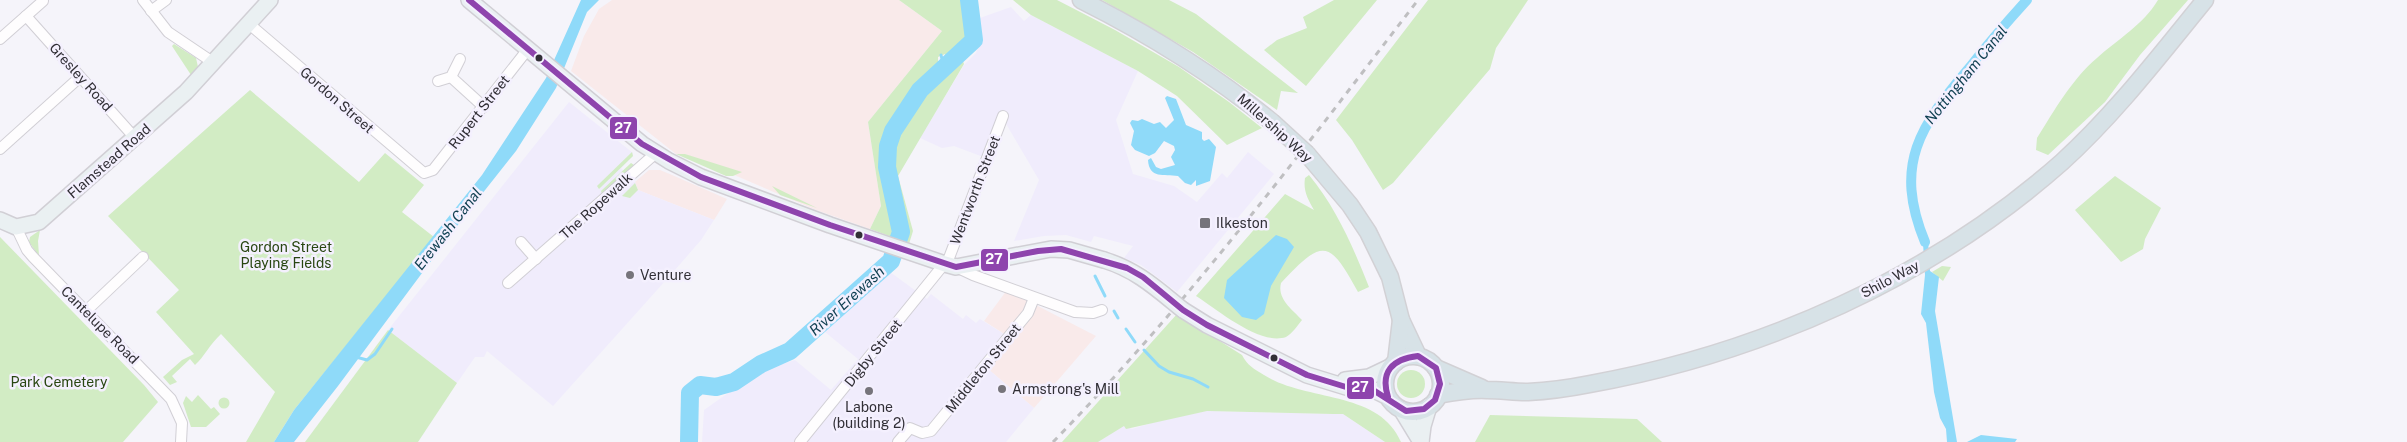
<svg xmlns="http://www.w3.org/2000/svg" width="2407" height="442" font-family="'Public Sans',sans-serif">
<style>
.commercial{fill:#f9eaea}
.built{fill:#f0ecfc}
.green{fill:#d2ecc4}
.water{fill:#8fdaf9}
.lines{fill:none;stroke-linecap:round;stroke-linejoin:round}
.stream{stroke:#8fdaf9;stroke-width:3}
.canal{stroke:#8fdaf9;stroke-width:10}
.river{stroke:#8fdaf9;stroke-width:18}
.street-casing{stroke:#d1cfd5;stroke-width:12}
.secondary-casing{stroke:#d1cfd5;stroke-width:18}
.primary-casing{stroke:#d2d1d5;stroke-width:19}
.street{stroke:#fefdfe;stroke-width:10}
.secondary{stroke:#eaf0f2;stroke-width:15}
.primary{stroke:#d7e2e7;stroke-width:16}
.rail{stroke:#bfbfc1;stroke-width:3;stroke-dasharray:6 6;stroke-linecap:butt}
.secondary-bridge-casing{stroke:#d1cfd5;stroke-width:18;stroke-linecap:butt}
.primary-bridge-casing{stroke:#d2d1d5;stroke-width:19;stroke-linecap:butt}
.secondary-bridge{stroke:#eaf0f2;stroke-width:15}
.primary-bridge{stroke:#d7e2e7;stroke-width:16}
.bus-1-casing{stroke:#f4f0fe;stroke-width:10}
.bus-1{stroke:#8e44ad;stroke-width:6}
.bus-dot{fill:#312f36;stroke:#f4f0fe;stroke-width:2}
.poi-dot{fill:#76747b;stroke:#f4f0fe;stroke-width:2}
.labels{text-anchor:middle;stroke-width:5;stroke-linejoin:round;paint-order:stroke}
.street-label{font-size:14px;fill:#312f36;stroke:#f4f0fe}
.poi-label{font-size:14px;fill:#312f36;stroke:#f4f0fe;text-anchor:start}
.park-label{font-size:14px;fill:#284611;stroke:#f4f0fe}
.water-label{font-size:15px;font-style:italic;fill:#0f3f51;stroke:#f4f0fe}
.line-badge{stroke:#f4f0fe;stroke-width:2}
.badge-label{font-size:14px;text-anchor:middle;font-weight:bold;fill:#fff}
</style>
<rect width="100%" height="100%" fill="#f5f4fa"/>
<g class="commercial">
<path d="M612 0H899L942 31 868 122 881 206 870 229 816 210 685 154H676L571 71 584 36 599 9Z"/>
<path d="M649 170H660L672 175 727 199 714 220 638 190 635 182Z"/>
<path d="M1007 290 1096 336 1034 408 988 369 1012 339 984 321Z"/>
</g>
<g class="built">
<path d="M1011 7 1024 21 1031 15 1138 71 1116 120 1133 174 1174 186 1197 202 1222 173 1227 178 1248 152 1274 174 1177 292 1141 265 1124 258 1133 246 1094 236 1091 242 1066 235 1044 236 1014 241 1039 180 1005 122 986 158 954 146 942 148 920 138 964 65 976 53 980 40 977 19Z"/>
<path d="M569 102 633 153V156L621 168 635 182 638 190 714 220 701 240 675 270 553 406 487 351 484 357H475L457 383 388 330Z"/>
<path d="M890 272 927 299 931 294 963 319 966 315 976 323 980 319 1012 339 988 369 1034 408 1006 442H702L704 410 738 386 776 366 795 360 831 390 858 359 825 332Z"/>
<path d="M1207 411 1343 414 1385 442H1098L1124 425 1132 429 1165 419Z"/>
</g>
<g class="green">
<path d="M899 0H963L969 38 947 60 945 54 938 57V63C918 85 888 116 885 147 883 163 888 177 891 193 894 207 900 224 895 238L870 229 881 206 868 122 942 31Z"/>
<path d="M1013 0H1057L1115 30 1179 67 1229 102 1262 128 1227 145 1177 96 1138 71 1031 15Z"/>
<path d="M1102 0H1169L1196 14 1298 93 1281 91 1277 110 1193 52Z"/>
<path d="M1334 0H1377L1306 86 1264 50 1277 40 1307 28 1303 17Z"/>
<path d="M1428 0H1528L1496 48 1490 69 1393 183 1383 190 1352 140 1336 120Z"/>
<path d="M2158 0H2188L2140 55 2105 102 2048 155 2036 150 2037 138C2054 111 2072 79 2097 58 2118 39 2143 25 2158 0Z"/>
<path d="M174 44 196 58 198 67 191 75 172 46Z"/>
<path d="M961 56 964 64 898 176 913 231 909 244 903 242C908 223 899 205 894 186 881 130 923 91 961 56Z"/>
<path d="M250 90 359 182 385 153 424 185 402 212 434 237 294 410 274 442H246L275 392 221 334C210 344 204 357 195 365L190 359 172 376 177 382 170 385 163 377 182 360 194 354 156 312 179 290 108 216Z"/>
<path d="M632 152 633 156 599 189 597 186Z"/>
<path d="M676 154H685L742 172 733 176H726Z"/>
<path d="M631 163 634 165 602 194 601 191Z"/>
<path d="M1309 175C1337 209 1353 247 1369 287L1358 292C1329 239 1323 238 1281 283 1277 299 1292 309 1302 320 1298 325 1292 334 1286 337 1260 346 1218 310 1196 296L1285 194 1314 210C1308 199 1303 191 1305 178Z"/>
<path d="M2115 176 2161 208 2145 239 2143 249 2121 262 2075 210Z"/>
<path d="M635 183 638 190 630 198 622 196Z"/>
<path d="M772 186 817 208 780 195Z"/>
<path d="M40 230 38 241 39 256 29 242 30 237Z"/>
<path d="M0 237 144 385 158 402 123 442H0Z"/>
<path d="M1942 266 1951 267 1943 281 1932 272Z"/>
<path d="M1177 314 1242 355C1247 365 1254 369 1264 375 1306 402 1379 390 1401 442H1385L1343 414H1333L1207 411 1126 429 1124 426 1098 442H1062Z"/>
<path d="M388 330 457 383 418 442H305Z"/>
<circle cx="1411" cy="384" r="14"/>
<path d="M198 395 211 409 214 407 220 414 206 427H191L183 403 186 396 192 402Z"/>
<circle cx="224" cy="403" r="5.5"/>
<path d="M1490 415 1637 419 1662 442H1475Z"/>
</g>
<g class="water">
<path d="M581 0H599L587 12 556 88 516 151 463 218 338 386 294 442H274L294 410 482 175 546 78Z"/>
<path d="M1167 96 1176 99 1186 125 1202 132V139L1204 141 1209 139 1216 147 1210 181 1196 186V180L1191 185 1185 183 1178 176C1164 174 1149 179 1148 160L1151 158 1156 167 1161 169 1175 165 1171 157 1175 150 1174 146 1164 141 1155 153 1149 156 1135 150 1131 145 1134 131 1130 123 1132 120 1138 121 1142 119 1154 124 1160 122 1166 128 1174 120 1165 98Z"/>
<path d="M1276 235 1287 239 1294 247 1271 286 1264 314 1256 320 1242 317 1224 298 1227 280Z"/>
<path d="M1928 240 1930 271 1939 277 1935 311 1957 442H1947L1946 429 1940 418 1934 392 1926 323 1921 314 1925 275 1923 243Z"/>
<path d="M1981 435 2017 439 2015 442H1967Z"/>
</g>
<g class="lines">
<g class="stream">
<path d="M941 55 944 67"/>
<path d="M1095 276 1105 296"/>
<path d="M1114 311 1118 318"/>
<path d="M1126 329 1135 342"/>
<path d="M1144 350 1159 366 1169 372 1193 379 1208 387"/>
<path d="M356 357 367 360 375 354 392 329"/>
</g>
<path class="canal" d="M1925 242C1893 164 1920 126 1970 67 1988 44 2007 22 2027 0"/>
<path class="river" d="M689 442 690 393 700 385 716 387 734 382 761 364 790 351 891 261 901 232 887 167 888 146 893 131 920 90 974 40 969 0"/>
<defs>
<g id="street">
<path d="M143 0 168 32 214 63"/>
<path d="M151 11 166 0"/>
<path d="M26 16 135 138"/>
<path d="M248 23 424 173 433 170 528 49"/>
<path d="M0 39 43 1"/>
<path d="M451 77 484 107"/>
<path d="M438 81 451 77 460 59"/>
<path d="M0 149 80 77"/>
<path d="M16 227 27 250 33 257 171 399 182 423 181 442"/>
<path d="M521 242 536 259"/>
<path d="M956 267 973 275 1075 312 1093 313 1102 310"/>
<path d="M508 283 656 153"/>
<path d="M86 311 143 257"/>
<path d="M800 442 949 258 1003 116"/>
<path d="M898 442 910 428 922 433 931 431 1028 313 1034 298"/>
</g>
<g id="secondary">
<path d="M469 0 642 144 669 161 701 177 830 225 945 264 956 267 1051 249 1069 250 1104 260"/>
<path d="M0 220 16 227 39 222 186 92 270 0"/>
<path d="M1183 310 1207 325 1307 375 1346 387 1370 388 1388 397"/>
<path d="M1345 380 1369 377 1390 367"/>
<path d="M1401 409 1421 442"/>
<path d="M1421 442 1423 426 1429 406"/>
</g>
<g id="primary">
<path d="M1081 0C1149 34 1212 73 1272 122"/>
<path d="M1307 154 1350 205 1368 232 1390 277 1401 320 1418 356"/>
<circle cx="1413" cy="384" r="28"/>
<path d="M1396 362 1401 320"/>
<path d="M1436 368 1482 388"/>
<path d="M1438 395C1454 392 1471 389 1487 390 1501 390 1514 392 1528 392 1549 391 1570 388 1590 384 1762 353 1931 278 2062 162 2115 114 2160 55 2205 0"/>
</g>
</defs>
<use href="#street" class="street-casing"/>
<use href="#secondary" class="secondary-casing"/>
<use href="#primary" class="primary-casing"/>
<use href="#street" class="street"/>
<use href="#secondary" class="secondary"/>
<use href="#primary" class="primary"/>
<path class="rail" d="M1053 442C1187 305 1302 151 1418 0"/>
<defs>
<path id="secondary-bridge" d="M1104 260C1137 270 1157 289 1183 310"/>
<path id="primary-bridge" d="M1272 122 1307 154"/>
</defs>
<use href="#secondary-bridge" class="secondary-bridge-casing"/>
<use href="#primary-bridge" class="primary-bridge-casing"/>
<use href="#secondary-bridge" class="secondary-bridge"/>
<use href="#primary-bridge" class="primary-bridge"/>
<defs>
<path id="bus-1" d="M469 0 642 144 701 177 830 225 956 267 1038 251 1061 249 1127 268 1143 277 1183 310 1207 325 1307 375 1346 387 1370 388 1406 411 1424 409 1435 400 1440 384 1436 368 1418 356C1392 359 1380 372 1388 397"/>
</defs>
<use href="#bus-1" class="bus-1-casing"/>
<use href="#bus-1" class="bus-1"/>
</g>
<g class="bus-dot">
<circle cx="539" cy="58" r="4.5"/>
<circle cx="859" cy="235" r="4.5"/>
<circle cx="1274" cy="358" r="4.5"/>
</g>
<g class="poi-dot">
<rect x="1199" y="217" width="12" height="12" rx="2.5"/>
<circle cx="630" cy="275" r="5"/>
<circle cx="1002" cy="389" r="5"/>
<circle cx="869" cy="391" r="5"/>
</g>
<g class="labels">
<g class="street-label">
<text transform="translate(81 77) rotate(48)" y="5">Gresley Road</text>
<text transform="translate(337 100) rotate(41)" y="5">Gordon Street</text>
<text transform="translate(479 112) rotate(-52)" y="5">Rupert Street</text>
<text transform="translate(1275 128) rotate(42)" y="5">Millership Way</text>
<text transform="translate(109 161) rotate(-41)" y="5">Flamstead Road</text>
<text transform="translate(975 190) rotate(-69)" y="5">Wentworth Street</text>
<text transform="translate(596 206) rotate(-42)" y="5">The Ropewalk</text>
<text transform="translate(1890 279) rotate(-28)" y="5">Shilo Way</text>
<text transform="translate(100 325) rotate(45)" y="5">Cantelupe Road</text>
<text transform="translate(873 353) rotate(-51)" y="5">Digby Street</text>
<text transform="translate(983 368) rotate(-51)" y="5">Middleton Street</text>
</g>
<g class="poi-label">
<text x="1216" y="228">Ilkeston</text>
<text x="640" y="280">Venture</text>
<text x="1012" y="394">Armstrong's Mill</text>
<text x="869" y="412" text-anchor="middle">Labone<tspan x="869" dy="16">(building 2)</tspan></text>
</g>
<g class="park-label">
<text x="286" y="252">Gordon Street<tspan x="286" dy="16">Playing Fields</tspan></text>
<text x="59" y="387">Park Cemetery</text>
</g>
<g class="water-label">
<text transform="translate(1966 75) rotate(-51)" y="5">Nottingham Canal</text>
<text transform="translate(448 229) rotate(-52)" y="5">Erewash Canal</text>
<text transform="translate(847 301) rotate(-42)" y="5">River Erewash</text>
</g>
</g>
<g class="line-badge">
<rect x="609" y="116" width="29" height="24" rx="5" fill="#8e44ad"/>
<rect x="980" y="248" width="29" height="24" rx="5" fill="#8e44ad"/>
<rect x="1346" y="376" width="29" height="24" rx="5" fill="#8e44ad"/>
</g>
<g class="badge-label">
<text x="623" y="133">27</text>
<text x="994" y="264">27</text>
<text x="1360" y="392">27</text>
</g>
</svg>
